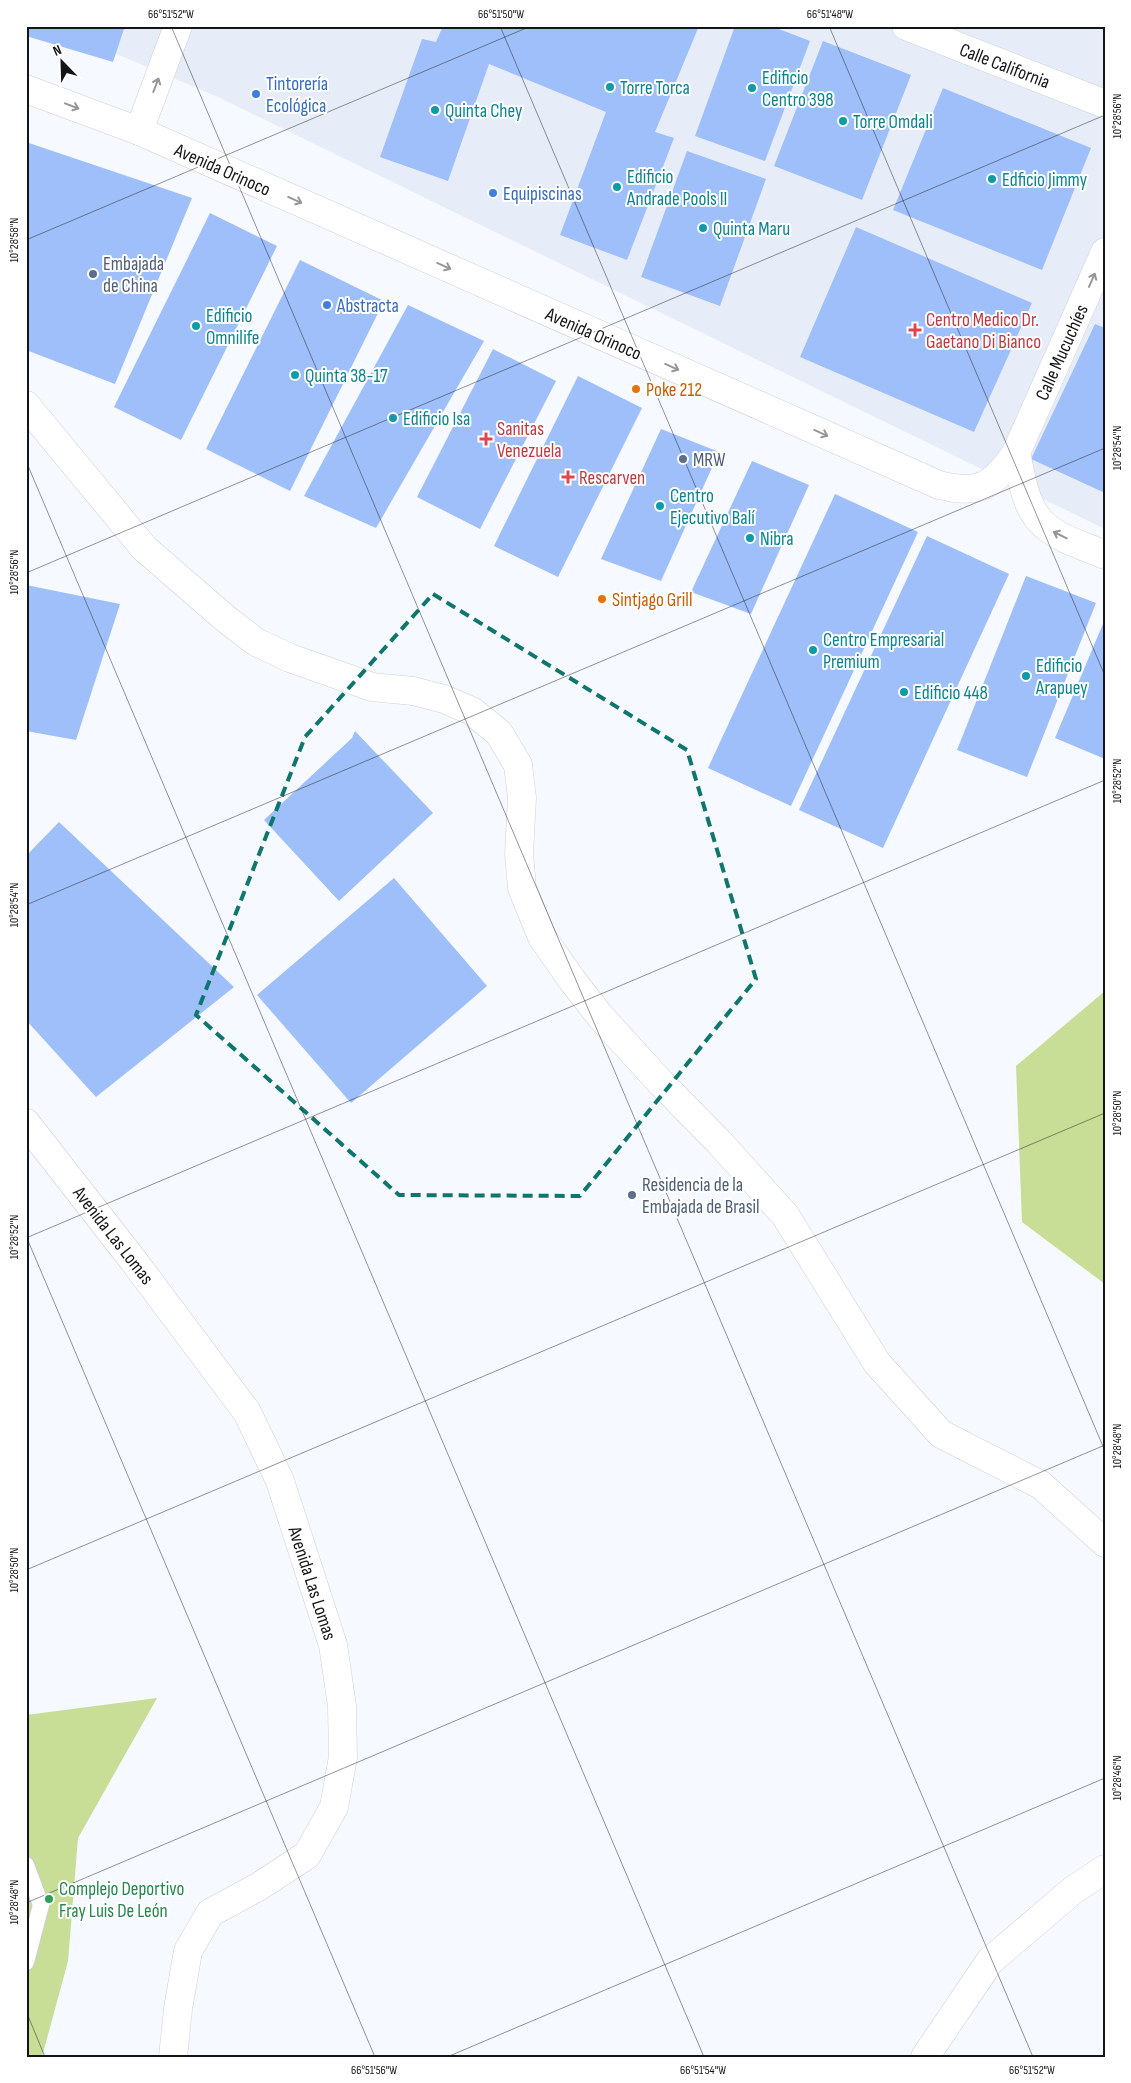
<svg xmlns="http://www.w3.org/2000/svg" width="1131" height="2083" font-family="'Sofia Sans Condensed',sans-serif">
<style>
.built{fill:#e6edf8}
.green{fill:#c8dd95}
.building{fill:#9fbffa}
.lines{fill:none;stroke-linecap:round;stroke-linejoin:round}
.lane-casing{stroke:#cdd0d6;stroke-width:18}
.street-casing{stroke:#cdd0d6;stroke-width:29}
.lane{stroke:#fff;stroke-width:16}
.street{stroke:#fff;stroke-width:28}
.oneway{stroke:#959697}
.marked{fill:none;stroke:#0f766e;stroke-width:4;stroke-dasharray:10 6;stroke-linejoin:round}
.ticks{fill:none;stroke:#141517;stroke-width:1;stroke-opacity:0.45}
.culture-dot{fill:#0f9aa8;stroke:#fff;stroke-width:2}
.shop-dot{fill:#3f7fe0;stroke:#fff;stroke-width:2}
.service-dot{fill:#5c6f8a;stroke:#fff;stroke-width:2}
.health-dot{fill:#e0444e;stroke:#fff;stroke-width:2}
.food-dot{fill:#e8710a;stroke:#fff;stroke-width:2}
.leisure-dot{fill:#2e9e5b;stroke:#fff;stroke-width:2}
.labels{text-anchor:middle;stroke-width:4;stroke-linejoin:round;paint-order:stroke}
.street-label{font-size:19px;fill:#141517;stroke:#fff}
.culture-label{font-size:19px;fill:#0d838f;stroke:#fff;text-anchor:start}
.shop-label{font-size:19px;fill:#366cbe;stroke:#fff;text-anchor:start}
.service-label{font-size:19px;fill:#4e5e75;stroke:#fff;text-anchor:start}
.health-label{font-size:19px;fill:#be3a42;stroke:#fff;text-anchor:start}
.food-label{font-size:19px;fill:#c56008;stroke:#fff;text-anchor:start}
.leisure-label{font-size:19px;fill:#27864d;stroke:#fff;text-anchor:start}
.neatline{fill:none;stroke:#141517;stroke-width:2}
.ticks-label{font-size:12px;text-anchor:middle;fill:#141517}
</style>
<rect width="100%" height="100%" fill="#f6f9ff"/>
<path class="built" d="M43 26H1105V529L218 97 79 38Z"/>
<g class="green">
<path d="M1105 991V1284L1022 1222 1016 1066Z"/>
<path d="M157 1698 78 1838 68 1961 42 2057H26V1715Z"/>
</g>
<g class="building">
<path d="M26 26H125L113 62 26 36Z"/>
<path d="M443 26H699L655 132 674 138 627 260 560 235 606 112 489 64 448 181 380 157 422 39 436 42Z"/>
<path d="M735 26H771L810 41 765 161 695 136Z"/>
<path d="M823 41 911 75 862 200 774 166Z"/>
<path d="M943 88 1091 148 1042 270 893 210Z"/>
<path d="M26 142 192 198 115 384 26 350Z"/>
<path d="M687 151 766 179 720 306 641 277Z"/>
<path d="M210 213 277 246 181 440 114 407Z"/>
<path d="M856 227 1032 303 974 432 800 357Z"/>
<path d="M300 260 384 301 290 491 206 449Z"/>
<path d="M408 305 484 341 376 528 304 496Z"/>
<path d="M1095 324 1105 328V493L1031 459Z"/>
<path d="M493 349 556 381 480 529 417 497Z"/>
<path d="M578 376 642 408 558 577 494 546Z"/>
<path d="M661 429 719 452 661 581 601 559Z"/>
<path d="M752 461 809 485 751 614 691 592Z"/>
<path d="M835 494 918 532 791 806 708 768Z"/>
<path d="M927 536 1009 574 883 848 799 810Z"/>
<path d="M1026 576 1096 603 1027 777 957 750Z"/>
<path d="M26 585 120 604 76 740 26 731Z"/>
<path d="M1105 619V759L1055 738Z"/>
<path d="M355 731 433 813 339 901 264 820 352 738Z"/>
<path d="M59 822 234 987 96 1097 26 1020V856Z"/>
<path d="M394 878 487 986 351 1103 257 995Z"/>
</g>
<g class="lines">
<defs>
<path id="lane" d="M26 1865 41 1905 26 1962"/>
<g id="street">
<path d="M906 26 1105 104"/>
<path d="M26 89 139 131 939 485C980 495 993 486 1016 453L1105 252"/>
<path d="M139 131 178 26"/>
<path d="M26 405 144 548 226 619 256 642 290 658 372 687 413 691 444 699 472 711 499 733 518 765 522 798 519 854 522 888 542 937 572 980 600 1016 661 1083 719 1142 785 1215 877 1363 941 1434 1041 1485 1105 1543"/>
<path d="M1016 453C1022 479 1025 512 1049 529 1065 541 1087 547 1105 555"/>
<path d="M26 1123 133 1260 247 1412 280 1481 333 1645 342 1706 343 1757 334 1807 307 1855 258 1887 210 1913 188 1951 178 2009 173 2057"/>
<path d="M925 2057 990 1961 1072 1891 1105 1869"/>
</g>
</defs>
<use href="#lane" class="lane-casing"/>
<use href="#street" class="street-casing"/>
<use href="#lane" class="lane"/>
<use href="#street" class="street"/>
</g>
<defs><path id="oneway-shaft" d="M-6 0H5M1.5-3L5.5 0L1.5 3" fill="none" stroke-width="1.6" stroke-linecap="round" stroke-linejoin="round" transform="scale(1.25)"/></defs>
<g class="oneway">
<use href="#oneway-shaft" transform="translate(156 85) rotate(-69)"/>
<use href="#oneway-shaft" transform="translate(72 106) rotate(21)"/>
<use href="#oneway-shaft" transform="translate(295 200) rotate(24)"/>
<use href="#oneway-shaft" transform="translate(444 266) rotate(24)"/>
<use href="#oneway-shaft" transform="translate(1092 280) rotate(-66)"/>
<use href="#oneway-shaft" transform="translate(672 367) rotate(24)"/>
<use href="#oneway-shaft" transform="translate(821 433) rotate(24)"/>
<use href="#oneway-shaft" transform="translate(1060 535) rotate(-154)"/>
</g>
<path class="marked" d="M433 594 687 750 756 979 580 1196 399 1195 196 1015 305 737Z"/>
<path class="ticks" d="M171 26 1033 2057M500 26 1105 1451M829 26 1105 676M26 240 531 26M26 461 704 2057M26 573 1105 115M26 905 1105 448M26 1236 375 2057M26 1238 1105 780M26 1570 1105 1113M26 1903 1105 1445M26 2011 45 2057M447 2057 1105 1778"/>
<g class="culture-dot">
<circle cx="610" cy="87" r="5"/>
<circle cx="752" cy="88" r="5"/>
<circle cx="435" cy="110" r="5"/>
<circle cx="843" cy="121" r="5"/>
<circle cx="992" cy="179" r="5"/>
<circle cx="617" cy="187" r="5"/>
<circle cx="703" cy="228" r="5"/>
<circle cx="196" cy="326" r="5"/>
<circle cx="295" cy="375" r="5"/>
<circle cx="393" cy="418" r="5"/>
<circle cx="660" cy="506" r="5"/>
<circle cx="750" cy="538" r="5"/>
<circle cx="813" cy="650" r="5"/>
<circle cx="1026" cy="676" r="5"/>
<circle cx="904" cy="692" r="5"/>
</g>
<g class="shop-dot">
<circle cx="256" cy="94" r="5"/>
<circle cx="493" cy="193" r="5"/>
<circle cx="327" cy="305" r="5"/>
</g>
<g class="service-dot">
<circle cx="93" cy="274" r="5"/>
<circle cx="683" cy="459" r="5"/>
<circle cx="632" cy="1195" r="5"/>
</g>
<g class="health-dot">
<path d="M912.5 322.5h5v5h5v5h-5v5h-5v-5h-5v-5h5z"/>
<path d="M483.5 431.5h5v5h5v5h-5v5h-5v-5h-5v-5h5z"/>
<path d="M565.5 469.5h5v5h5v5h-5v5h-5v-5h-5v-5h5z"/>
</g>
<g class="food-dot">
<circle cx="636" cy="389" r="5"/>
<circle cx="602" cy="599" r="5"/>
</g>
<circle class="leisure-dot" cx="49" cy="1899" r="5"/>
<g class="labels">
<g class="street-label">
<text transform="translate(1005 65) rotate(21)" y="7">Calle California</text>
<text transform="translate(223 169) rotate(24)" y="7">Avenida Orinoco</text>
<text transform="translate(594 333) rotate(24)" y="7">Avenida Orinoco</text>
<text transform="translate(1061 352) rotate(-66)" y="7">Calle Mucuchíes</text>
<text transform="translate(114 1235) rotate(52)" y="7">Avenida Las Lomas</text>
<text transform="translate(313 1583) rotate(72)" y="7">Avenida Las Lomas</text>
</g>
<g class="culture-label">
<text x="762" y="84">Edificio<tspan x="762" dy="22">Centro 398</tspan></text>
<text x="620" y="94">Torre Torca</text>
<text x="445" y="117">Quinta Chey</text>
<text x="853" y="128">Torre Omdali</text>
<text x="627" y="183">Edificio<tspan x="627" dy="22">Andrade Pools II</tspan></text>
<text x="1002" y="186">Edficio Jimmy</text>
<text x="713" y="235">Quinta Maru</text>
<text x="206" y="322">Edificio<tspan x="206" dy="22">Omnilife</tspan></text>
<text x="305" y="382">Quinta 38-17</text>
<text x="403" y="425">Edificio Isa</text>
<text x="670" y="502">Centro<tspan x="670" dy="22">Ejecutivo Balí</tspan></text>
<text x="760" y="545">Nibra</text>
<text x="823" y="646">Centro Empresarial<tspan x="823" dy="22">Premium</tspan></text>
<text x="1036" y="672">Edificio<tspan x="1036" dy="22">Arapuey</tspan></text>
<text x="914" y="699">Edificio 448</text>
</g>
<g class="shop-label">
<text x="266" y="90">Tintorería<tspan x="266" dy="22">Ecológica</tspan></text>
<text x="503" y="200">Equipiscinas</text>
<text x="337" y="312">Abstracta</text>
</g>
<g class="service-label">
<text x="103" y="270">Embajada<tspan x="103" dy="22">de China</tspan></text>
<text x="693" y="466">MRW</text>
<text x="642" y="1191">Residencia de la<tspan x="642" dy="22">Embajada de Brasil</tspan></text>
</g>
<g class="health-label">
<text x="926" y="326">Centro Medico Dr.<tspan x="926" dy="22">Gaetano Di Bianco</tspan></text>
<text x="497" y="435">Sanitas<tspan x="497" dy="22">Venezuela</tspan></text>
<text x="579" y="484">Rescarven</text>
</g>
<g class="food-label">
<text x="646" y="396">Poke 212</text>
<text x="612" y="606">Sintjago Grill</text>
</g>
<g class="leisure-label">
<text x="59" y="1895">Complejo Deportivo<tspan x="59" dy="22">Fray Luis De León</tspan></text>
</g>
</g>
<rect width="1131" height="2083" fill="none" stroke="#ffffff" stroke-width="55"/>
<g transform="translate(62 62) rotate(337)" stroke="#ffffff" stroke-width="4" paint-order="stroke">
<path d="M0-4L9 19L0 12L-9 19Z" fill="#141517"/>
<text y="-8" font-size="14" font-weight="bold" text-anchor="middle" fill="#141517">N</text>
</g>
<rect x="28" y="28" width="1076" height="2028" class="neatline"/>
<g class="ticks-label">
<text x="171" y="18">66°51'52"W</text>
<text x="501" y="18">66°51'50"W</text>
<text x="830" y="18">66°51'48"W</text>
<text transform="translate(1117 116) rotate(-90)" y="4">10°28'56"N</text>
<text transform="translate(14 240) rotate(-90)" y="4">10°28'58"N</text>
<text transform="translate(1117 448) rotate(-90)" y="4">10°28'54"N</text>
<text transform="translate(14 572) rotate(-90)" y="4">10°28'56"N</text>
<text transform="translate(1117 781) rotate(-90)" y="4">10°28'52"N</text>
<text transform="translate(14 905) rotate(-90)" y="4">10°28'54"N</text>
<text transform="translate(1117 1113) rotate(-90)" y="4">10°28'50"N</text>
<text transform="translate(14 1237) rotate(-90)" y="4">10°28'52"N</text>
<text transform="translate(1117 1446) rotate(-90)" y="4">10°28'48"N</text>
<text transform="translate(14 1570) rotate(-90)" y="4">10°28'50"N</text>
<text transform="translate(1117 1778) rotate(-90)" y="4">10°28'46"N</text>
<text transform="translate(14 1902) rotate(-90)" y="4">10°28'48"N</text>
<text x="374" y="2074">66°51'56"W</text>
<text x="703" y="2074">66°51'54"W</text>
<text x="1032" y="2074">66°51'52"W</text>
</g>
</svg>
